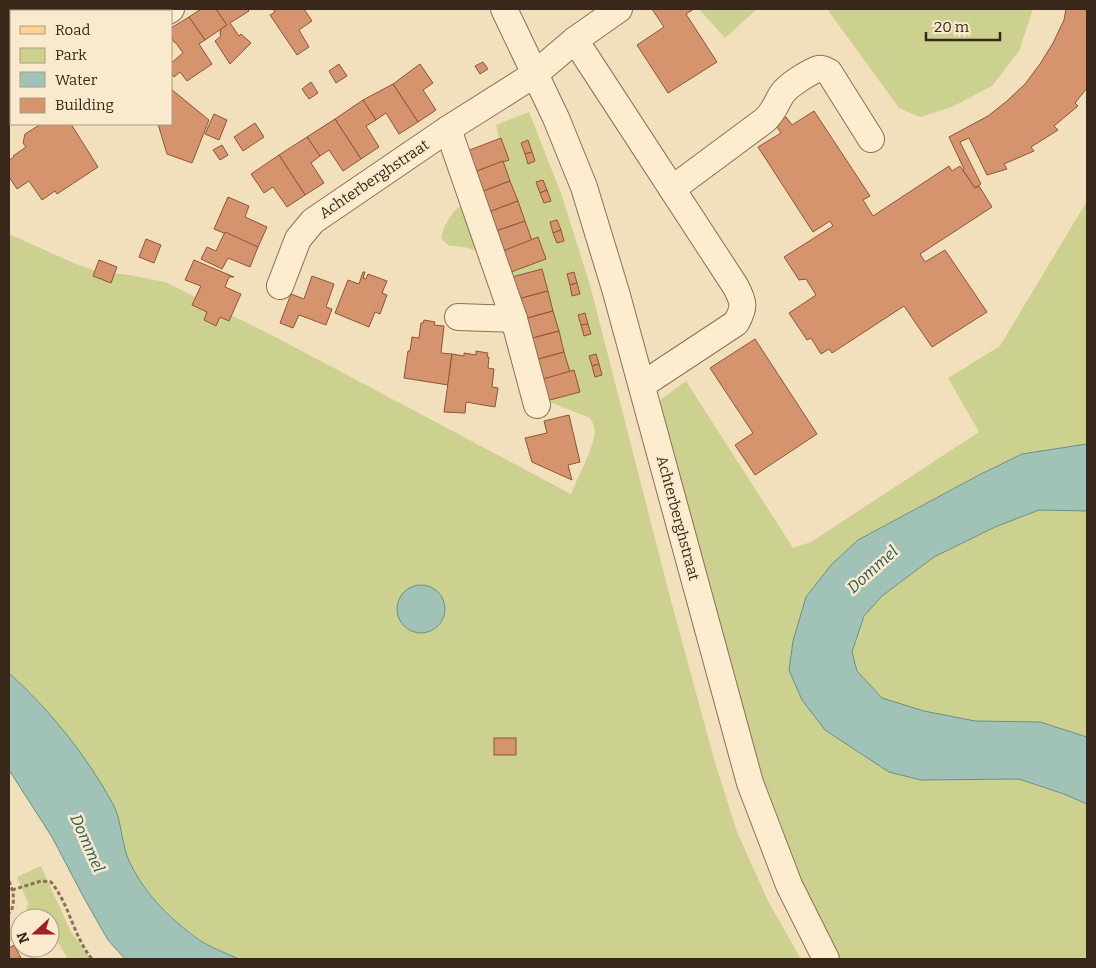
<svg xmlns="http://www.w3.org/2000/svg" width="1096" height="968" font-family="Bitter,serif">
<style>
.green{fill:#cdd18f;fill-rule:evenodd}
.water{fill:#a1c3b7;stroke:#679185}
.building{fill:#d5946e;stroke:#8d5537}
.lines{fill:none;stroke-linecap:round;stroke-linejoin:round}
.minor-casing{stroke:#8c6f54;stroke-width:28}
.major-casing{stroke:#593d29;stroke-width:29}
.path{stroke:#8c6f54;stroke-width:3;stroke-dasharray:4 2.5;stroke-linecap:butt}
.minor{stroke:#fcedd0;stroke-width:26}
.major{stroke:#fbd48f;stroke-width:28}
.labels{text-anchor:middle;stroke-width:5;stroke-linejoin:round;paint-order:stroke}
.street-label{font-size:15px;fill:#39281a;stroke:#f9eacd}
.water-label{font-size:16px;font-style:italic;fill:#285b55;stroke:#f9eacd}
</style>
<rect width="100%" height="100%" fill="#f2e0bc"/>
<g class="green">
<path d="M699 9H757L725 38Z"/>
<path d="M827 9H1033L1019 51 992 86 952 107 920 117 899 108Z"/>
<path d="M529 112 562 196 590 285 670 597 714 759 737 832 768 901 801 959H239L206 944 180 925 160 906 143 885 129 862 123 843 90 766 31 693 9 673V234L76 264 96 271 129 275 165 282 283 341 571 494C578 477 592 451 595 433 595 427 593 423 590 418L550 402 555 378 482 254C476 251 469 247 462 247 450 245 450 249 441 238 444 224 452 211 464 203L503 157 496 125ZM445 605C446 633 419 643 400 622Z"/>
<path d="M1087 201V444L1022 454 979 475 883 526 858 540 806 597 889 772 921 780 1019 779 1064 794 1087 804V959H837L755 781 656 403 686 381 793 548 811 542 979 432 948 378 1000 346Z"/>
<path d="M1039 510 1087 511V737L1040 722 975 721 924 711 882 698 857 671 852 652 864 616 882 596 934 557 995 527Z"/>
<path d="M41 866 71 932 91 959H68L50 930V918H24L28 903 17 877Z"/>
<path d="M20 921V936L9 942V930Z"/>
</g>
<g class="water">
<path d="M1087 444V511L1039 510 995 527 934 557 882 596 864 616 852 652 857 671 882 698 924 711 975 721 1040 722 1087 737V804L1064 794 1019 779 921 780 889 772 825 730 802 700 789 670 793 641 806 597 831 565 858 540 979 475 1022 454Z"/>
<circle cx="421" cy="609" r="24"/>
<path d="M9 673C50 710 86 755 113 804 122 820 121 845 130 863 146 896 174 923 204 943 215 949 228 954 239 959H125L108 940 84 898 52 837 9 770Z"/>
</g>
<g class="building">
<path d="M201 9H216L227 25 205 40 189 17Z"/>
<path d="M216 9H247L249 11 230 23 239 36 241 34 251 43 230 64 215 41 221 36 220 34 221 29 227 25Z"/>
<path d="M273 9H304L312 21 299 30 309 47 297 55 270 15 275 12Z"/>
<path d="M652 9H694L686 14 717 62 668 93 637 45 664 27Z"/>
<path d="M1066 9H1087V88L1075 103 1078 106 1054 126 1058 130 1031 147 1034 151 1004 164 1007 169 987 175 969 138 960 142 981 184 975 188 963 170 964 169 949 137 988 116 1007 101 1025 84 1040 64 1053 43 1064 20Z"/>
<path d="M189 17 205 40 199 44 212 64 187 81 180 72 174 77 171 74V63L183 53 176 43 174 42 171 36V28Z"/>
<path d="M483 62 488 69 480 74 475 66Z"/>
<path d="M339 64 347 76 336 83 329 71Z"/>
<path d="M420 64 433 83 423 90 436 110 418 122 393 84Z"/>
<path d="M311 82 318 93 309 99 302 89Z"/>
<path d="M393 84 418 122 399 134 386 113 376 120 363 100Z"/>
<path d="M171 89 209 120 192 163 167 154 158 124H171Z"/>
<path d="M363 100 376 120 366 126 379 147 361 159 335 119Z"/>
<path d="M814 111 870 196 863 200 873 216 949 166 952 171 960 166 975 188 979 186 992 207 920 254 925 262 945 250 987 312 932 347 904 306 832 353 829 349 821 354 811 338 807 340 789 313 816 295 806 279 799 280 784 257 833 226 830 221 813 232 758 147 781 133 775 124 786 117 792 125Z"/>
<path d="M214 114 227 120 219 140 205 134Z"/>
<path d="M335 119 361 159 343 171 329 150 320 156 307 137Z"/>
<path d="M255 123 264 137 243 151 234 137Z"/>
<path d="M41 124H71L98 167 57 194 55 191 42 200 29 181 17 189 9 177V160L14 157 13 156 26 147 23 143 25 134Z"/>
<path d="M307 137 320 156 311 163 324 183 305 195 279 155Z"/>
<path d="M501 138 509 160 474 172 467 151Z"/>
<path d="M528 140 532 152 525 154 521 143Z"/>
<path d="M222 145 228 155 220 160 213 150Z"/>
<path d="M532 152 535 161 528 164 525 154Z"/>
<path d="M279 155 305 195 287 207 273 187 264 193 251 174Z"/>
<path d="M503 161 510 181 481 192 474 172Z"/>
<path d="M543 180 547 190 540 193 536 182Z"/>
<path d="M510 181 518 201 489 212 481 192Z"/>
<path d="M547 190 551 201 544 203 540 193Z"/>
<path d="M228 197 249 206 245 217 267 227 258 247 214 229Z"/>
<path d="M518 201 525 221 496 231 489 212Z"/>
<path d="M557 220 561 230 553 233 550 222Z"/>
<path d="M525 221 532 241 503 251 496 231Z"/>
<path d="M561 230 564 241 557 243 553 233Z"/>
<path d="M225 232 258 247 250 267 228 258 222 269 201 259 207 247 216 251Z"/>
<path d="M538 237 546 259 511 272 503 251Z"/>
<path d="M146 239 161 245 154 263 139 257Z"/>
<path d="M99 260 117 267 111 283 93 276Z"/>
<path d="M194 260 234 277H229L225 287 241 294 229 321 220 317 216 326 204 320 207 312 192 305 201 286 185 280Z"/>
<path d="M542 269 548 291 518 299 512 277Z"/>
<path d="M363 272H365L363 278 366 279 368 274 387 281 382 293 387 295 380 314 375 312 369 327 335 313 348 280 359 284Z"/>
<path d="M574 272 577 283 570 285 567 274Z"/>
<path d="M312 276 334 284 326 307 332 309 326 325 299 315 293 328 280 323 291 294 304 299Z"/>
<path d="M577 283 580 294 572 296 570 285Z"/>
<path d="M548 291 553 311 524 319 518 299Z"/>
<path d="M553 311 559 331 529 339 524 319Z"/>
<path d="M585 313 588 324 581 325 578 315Z"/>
<path d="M424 320 435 322 434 325 444 326 441 353 452 354 448 385 404 378 408 351H410L412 337 419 338 421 323H423Z"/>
<path d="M588 324 591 334 584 336 581 325Z"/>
<path d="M559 331 564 352 535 360 529 339Z"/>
<path d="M755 339 817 434 755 475 735 445 753 433 710 368Z"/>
<path d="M476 351 488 353 487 357H489L488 368 494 369 492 387 498 388 495 407 466 402 465 413 444 412 452 354 464 356V353L476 355Z"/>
<path d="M564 352 570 372 540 380 535 360Z"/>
<path d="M596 354 599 364 592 366 589 356Z"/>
<path d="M599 364 602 375 595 377 592 366Z"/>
<path d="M574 370 580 392 546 401 540 380Z"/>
<path d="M569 415 580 462 568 465 572 480 532 462 525 438 547 433 544 421Z"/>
<rect x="494" y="738" width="22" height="17"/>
<path d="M14 945 21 958 9 959V948Z"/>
</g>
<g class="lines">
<defs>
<g id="minor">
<path d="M504 9 556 118 584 187 616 292 750 783 789 885 826 959"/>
<path d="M168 11 171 9"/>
<path d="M575 40 736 287C744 303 745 307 736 323L642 385"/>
<path d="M448 129 514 319 537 405"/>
<path d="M672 189 765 120C774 112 776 103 782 94 787 86 809 72 818 69 822 68 825 70 829 72L871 139"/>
<path d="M280 286 298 239 313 221 448 129 535 74 575 40 619 9"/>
<path d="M458 317 514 319"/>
</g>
<g id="major">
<path d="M70 11 73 9"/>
<path d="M105 11 108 9"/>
<path d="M9 57 11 55"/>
<path d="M9 88 11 86"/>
</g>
</defs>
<use href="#minor" class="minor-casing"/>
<use href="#major" class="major-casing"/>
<g class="path">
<path d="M36 11 40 9"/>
<path d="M9 27 11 25"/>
<path d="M9 121 11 119"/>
<path d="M9 881C14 893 15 900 11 912L9 913"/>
<path d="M12 890 41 881 51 882C70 905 73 936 92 959"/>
</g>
<use href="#minor" class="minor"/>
<use href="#major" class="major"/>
</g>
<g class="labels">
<g class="street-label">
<text transform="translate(374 179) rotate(-34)" y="5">Achterberghstraat</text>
<text transform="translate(678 518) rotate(75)" y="5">Achterberghstraat</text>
</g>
<g class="water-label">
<text transform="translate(872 569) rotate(-42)" y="6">Dommel</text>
<text transform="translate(88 843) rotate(66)" y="6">Dommel</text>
</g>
</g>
<rect width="1096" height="968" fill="none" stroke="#39281a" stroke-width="20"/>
<rect x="10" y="10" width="162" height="115" fill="#f9eacd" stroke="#ac9c85"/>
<rect x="20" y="26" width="25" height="8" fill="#fbd48f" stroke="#ac9c85"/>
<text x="55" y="35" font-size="15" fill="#39281a">Road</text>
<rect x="20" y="48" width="25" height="15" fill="#cdd18f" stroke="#ac9c85"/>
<text x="55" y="60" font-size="15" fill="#39281a">Park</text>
<rect x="20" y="72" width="25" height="15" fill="#a1c3b7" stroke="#ac9c85"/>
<text x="55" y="85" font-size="15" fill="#39281a">Water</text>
<rect x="20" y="98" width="25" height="15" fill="#d5946e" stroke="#ac9c85"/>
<text x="55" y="110" font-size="15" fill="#39281a">Building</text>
<g transform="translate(35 933) rotate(249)"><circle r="24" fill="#f9eacd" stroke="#ac9c85"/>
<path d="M0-4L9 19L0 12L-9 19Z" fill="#a11e25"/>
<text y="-8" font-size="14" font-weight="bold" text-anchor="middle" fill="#39281a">N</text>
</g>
<path d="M926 32v8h74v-8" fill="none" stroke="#39281a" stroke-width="2.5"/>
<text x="934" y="32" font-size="15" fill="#39281a" stroke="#f9eacd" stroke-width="4" paint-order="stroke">20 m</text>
</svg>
